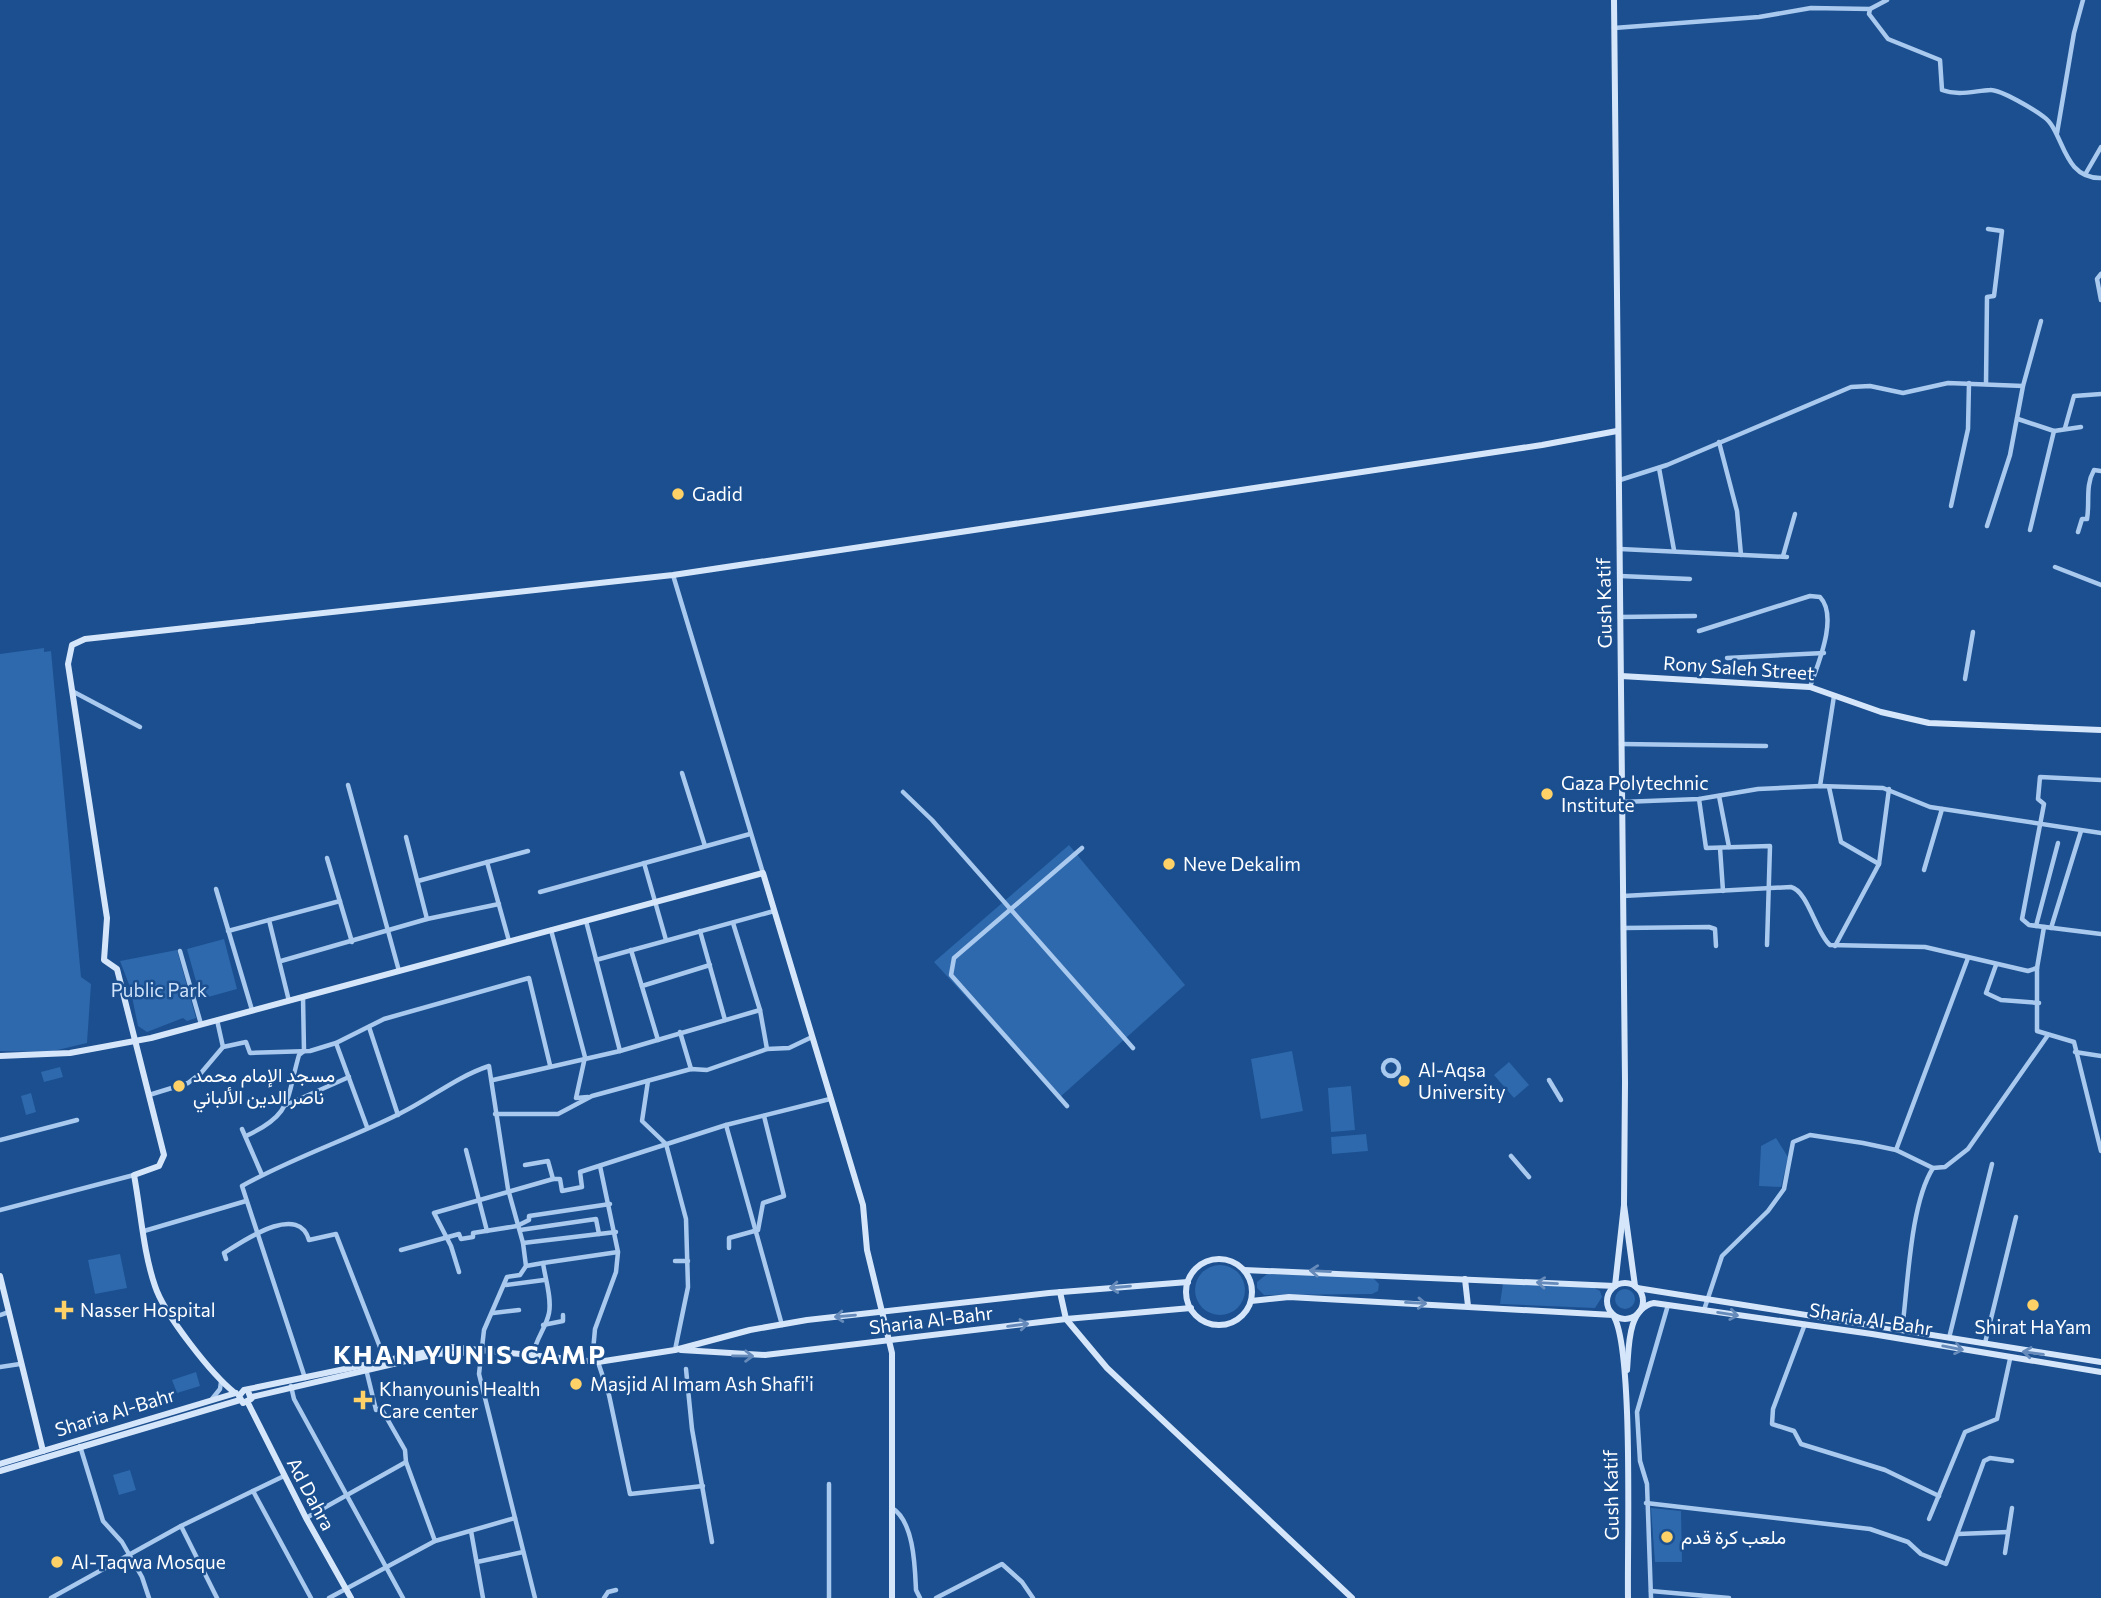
<svg xmlns="http://www.w3.org/2000/svg" width="2101" height="1598" font-family="Commissioner,Vazirmatn,sans-serif">
<style>
.green{fill:#2e69ad}
.lines{fill:none;stroke-linecap:round;stroke-linejoin:round}
.street{stroke:#a9c9ee;stroke-width:4.5}
.secondary{stroke:#d6e6fa;stroke-width:6}
.oneway{stroke:#668bba}
.poi-dot{fill:#ffd166;stroke:#1b4f8f;stroke-width:2.5}
.labels{text-anchor:middle;stroke-width:5;stroke-linejoin:round;paint-order:stroke}
.poi-label{font-size:19px;fill:#fff;stroke:#1b4f8f;text-anchor:start}
.street-label{font-size:19px;fill:#fff;stroke:#1b4f8f}
.park-label{font-size:19px;fill:#cfe3fa;stroke:#1b4f8f}
.district-label{font-size:26px;font-weight:bold;letter-spacing:2px;fill:#fff;stroke:#1b4f8f}
</style>
<rect width="100%" height="100%" fill="#1b4f8f"/>
<g class="green">
<path d="M44 648V652L51 651 81 977 91 984 87 1043 49 1052 0 1051V654Z"/>
<path d="M1069 845 1185 985 1059 1098 934 962Z"/>
<path d="M224 939 237 989 201 999 187 949Z"/>
<path d="M177 950 196 1018 187 1021 183 1018 147 1032 138 1026 130 987 120 961Z"/>
<path d="M1292 1051 1303 1111 1261 1119 1251 1059Z"/>
<path d="M1509 1062 1529 1085 1514 1098 1494 1075Z"/>
<path d="M60 1067 63 1077 44 1082 41 1072Z"/>
<path d="M1351 1086 1355 1130 1331 1132 1328 1088Z"/>
<path d="M31 1093 36 1112 26 1115 21 1096Z"/>
<path d="M1366 1134 1368 1151 1332 1154 1331 1137Z"/>
<path d="M1776 1138 1788 1157 1781 1187 1759 1186 1761 1146Z"/>
<path d="M120 1254 127 1288 95 1294 88 1260Z"/>
<circle cx="1220" cy="1290" r="25"/>
<path d="M1267 1274 1373 1278 1379 1284 1378 1291 1372 1294 1264 1295 1257 1288V1282Z"/>
<path d="M1503 1283 1592 1287 1600 1291 1602 1297 1595 1308 1500 1304Z"/>
<circle cx="1625" cy="1299" r="10"/>
<path d="M196 1372 200 1386 177 1393 172 1380Z"/>
<path d="M130 1470 136 1490 119 1495 113 1475Z"/>
<path d="M1651 1508 1681 1511 1682 1562H1655Z"/>
</g>
<g class="lines">
<g class="street">
<path d="M1870 9 1869 14 1888 39 1940 60 1942 90C1958 96 1974 91 1990 90 2000 89 2035 110 2044 117 2064 131 2062 179 2101 178"/>
<path d="M1614 28 1759 17 1811 8 1870 9 1887 0"/>
<path d="M2057 133 2074 33 2083 0"/>
<path d="M2086 173 2101 147"/>
<path d="M2101 274 2097 279 2101 300"/>
<path d="M1986 384 1987 297 1994 296 2002 231 1988 229"/>
<path d="M2018 419 2054 431 2081 427"/>
<path d="M2065 428 2074 396 2101 394"/>
<path d="M1719 442 1737 511 1741 555"/>
<path d="M1659 468 1674 550"/>
<path d="M1620 480 1667 465 1851 387 1870 386 1903 393 1948 383 2023 386"/>
<path d="M1951 506 1968 429 1969 383"/>
<path d="M1987 526 2010 455 2023 386 2041 321"/>
<path d="M2030 530 2054 431"/>
<path d="M2078 532 2082 519H2087C2090 502 2085 486 2094 470L2101 471"/>
<path d="M1620 549 1787 557"/>
<path d="M1783 556 1795 514"/>
<path d="M2055 567 2101 585"/>
<path d="M673 575 763 873"/>
<path d="M1620 576 1690 579"/>
<path d="M1620 617 1695 616"/>
<path d="M1699 631 1810 596 1820 597C1839 617 1817 666 1810 687"/>
<path d="M1727 658 1824 653"/>
<path d="M1965 679 1973 632"/>
<path d="M72 691 140 727"/>
<path d="M1621 744 1766 746"/>
<path d="M682 773 705 846"/>
<path d="M2101 780 2040 777 2038 799 2044 804 2022 919 2029 925 2101 934"/>
<path d="M348 785 399 971"/>
<path d="M1820 786 1834 696"/>
<path d="M1829 787 1841 842 1879 864"/>
<path d="M903 792 932 820 1133 1048"/>
<path d="M1719 796 1729 847"/>
<path d="M1699 799 1706 848 1770 846 1767 945"/>
<path d="M1622 802 1699 799 1758 789 1820 786 1883 788 1930 807 2101 833"/>
<path d="M406 837 427 919"/>
<path d="M1720 848 1723 891"/>
<path d="M327 858 352 942"/>
<path d="M487 862 509 941"/>
<path d="M644 863 666 940"/>
<path d="M1924 870 1942 809"/>
<path d="M418 881 528 851"/>
<path d="M216 889 252 1010"/>
<path d="M540 892 750 834"/>
<path d="M1623 896 1791 887C1808 891 1816 933 1830 945L1925 947 2028 971 2037 968"/>
<path d="M269 920 289 1001"/>
<path d="M586 921 620 1051"/>
<path d="M733 923 760 1010 767 1049"/>
<path d="M2036 926 2058 843"/>
<path d="M2044 927 2037 968V1031L2074 1042 2101 1151"/>
<path d="M1623 928 1709 927 1715 929 1716 946"/>
<path d="M2051 928 2081 831"/>
<path d="M551 930 585 1057 576 1098 588 1097"/>
<path d="M228 931 340 901"/>
<path d="M700 931 725 1020"/>
<path d="M1835 946 1879 864 1889 789"/>
<path d="M631 950 658 1040"/>
<path d="M180 951 201 1024"/>
<path d="M596 960 774 911"/>
<path d="M281 961 427 919 499 904"/>
<path d="M1996 965 1986 993 2001 1000 2039 1003"/>
<path d="M642 986 710 965"/>
<path d="M217 1020 223 1047"/>
<path d="M369 1027 398 1115"/>
<path d="M680 1032 691 1069"/>
<path d="M336 1043 367 1127"/>
<path d="M2075 1052 2101 1056"/>
<circle cx="1391" cy="1068" r="8"/>
<path d="M493 1080 620 1051 760 1010"/>
<path d="M1549 1080 1561 1100"/>
<path d="M648 1081 642 1121 666 1144 686 1219 688 1287 675 1350"/>
<path d="M149 1095 188 1083 201 1073 223 1047 246 1042 250 1053 310 1051 336 1043 384 1019 529 978 550 1065"/>
<path d="M286 1105 349 1077"/>
<path d="M1067 1106 951 975 954 958 1082 848"/>
<path d="M495 1114H558L592 1096 691 1069 707 1070 767 1049 789 1048 812 1037"/>
<path d="M726 1125 782 1325"/>
<path d="M242 1129 262 1175"/>
<path d="M246 1136C293 1114 286 1100 299 1055L304 1051 303 997"/>
<path d="M0 1140 77 1120"/>
<path d="M466 1150 487 1231"/>
<path d="M1896 1150 1968 958"/>
<path d="M1511 1156 1529 1177"/>
<path d="M525 1165 548 1161 553 1179"/>
<path d="M0 1210 134 1175"/>
<path d="M520 1230 596 1219 599 1234"/>
<path d="M144 1231 246 1201"/>
<path d="M523 1243 616 1232"/>
<path d="M729 1248V1238L758 1230 763 1203 784 1196 764 1116"/>
<path d="M401 1250 459 1234 461 1239 473 1237V1233L517 1226 529 1220V1216L610 1204"/>
<path d="M226 1259 224 1253C242 1242 298 1202 309 1240L336 1234 385 1360"/>
<path d="M675 1261H688"/>
<path d="M543 1263 618 1252"/>
<path d="M526 1266 543 1263C545 1278 552 1298 549 1313 546 1328 536 1338 533 1355"/>
<path d="M459 1272 451 1246 434 1213 553 1179H560L562 1191 582 1187 580 1172 726 1125 830 1099"/>
<path d="M506 1285 544 1280"/>
<path d="M1704 1310 1722 1256 1768 1211 1784 1189 1793 1142 1810 1135 1863 1143 1896 1150 1933 1168 1945 1167 1968 1149 2048 1035"/>
<path d="M493 1313 519 1310"/>
<path d="M0 1315 9 1312"/>
<path d="M1805 1324 1773 1409 1772 1424 1794 1431 1801 1444 1885 1470 1939 1496"/>
<path d="M543 1325 563 1321V1315"/>
<path d="M1902 1330C1908 1286 1910 1204 1933 1168"/>
<path d="M1949 1338 1992 1164"/>
<path d="M1985 1343 2016 1217"/>
<path d="M592 1362 595 1329 616 1272 618 1252 600 1166"/>
<path d="M598 1362 609 1395 630 1494 703 1486"/>
<path d="M0 1367 20 1364"/>
<path d="M366 1369 376 1410 381 1408 405 1450 406 1462 435 1541"/>
<path d="M686 1369 692 1429 712 1542"/>
<path d="M305 1378 242 1186C292 1158 347 1140 399 1114 430 1099 456 1077 489 1066L508 1189 523 1243 526 1266 520 1275 507 1277 484 1330 479 1374 535 1598"/>
<path d="M291 1386 294 1399 403 1598"/>
<path d="M212 1399 220 1389 221 1382"/>
<path d="M80 1446 103 1521 122 1542 142 1577 149 1598"/>
<path d="M829 1484V1598"/>
<path d="M253 1491 311 1598"/>
<path d="M1646 1503 1870 1529 1908 1542 1921 1554 1946 1564 1984 1461 1990 1458 2012 1461"/>
<path d="M892 1508C914 1521 915 1567 916 1590L920 1598"/>
<path d="M306 1518 406 1462"/>
<path d="M1929 1519 1965 1432 1997 1419 2010 1359"/>
<path d="M181 1526 217 1598"/>
<path d="M471 1531 483 1598"/>
<path d="M1958 1534 2008 1532"/>
<path d="M2005 1553 2012 1508"/>
<path d="M477 1562 523 1552"/>
<path d="M1651 1591 1729 1598"/>
<path d="M51 1598 181 1526 284 1476"/>
<path d="M329 1598 435 1541 515 1518"/>
<path d="M604 1598 608 1592 616 1590"/>
<path d="M936 1598 1002 1564 1022 1582 1033 1598"/>
<path d="M1651 1598 1647 1484 1640 1461 1637 1412 1668 1305"/>
</g>
<g class="secondary">
<path d="M1621 676 1810 687 1881 712 1929 723 2101 730"/>
<path d="M0 1056 70 1053 151 1038 763 873 863 1205 867 1250 892 1353V1598"/>
<path d="M1624 1205 1635 1286"/>
<circle cx="1219" cy="1292" r="33"/>
<path d="M1244 1270 1615 1286 1624 1205 1625 1082 1614 0"/>
<path d="M0 1276 43 1451"/>
<path d="M1465 1279 1468 1306"/>
<circle cx="1625" cy="1301" r="18"/>
<path d="M1637 1288 2101 1362"/>
<path d="M1060 1292 1066 1319 1107 1368 1352 1598"/>
<path d="M1251 1301 1289 1297 1613 1315C1634 1346 1627 1548 1628 1598"/>
<path d="M681 1350 765 1355 1066 1319 1191 1308"/>
<path d="M1627 1370C1629 1349 1627 1308 1654 1303L1872 1334 2101 1372"/>
<path d="M248 1391 251 1399 243 1403 239 1396 244 1390 451 1347 598 1362 675 1350 750 1330 807 1320 1049 1293 1188 1282"/>
<path d="M235 1393C212 1375 164 1314 155 1286 143 1251 141 1212 134 1175L159 1166 164 1155 117 969 104 960 107 918 68 664 72 645 85 639 673 575 1542 445 1617 431"/>
<path d="M252 1397 436 1354 482 1352"/>
<path d="M248 1403 306 1518 351 1598"/>
<path d="M0 1464 236 1393"/>
<path d="M0 1471 240 1400"/>
</g>
</g>
<defs><path id="oneway-shaft" d="M-6 0H5M1.5-3L5.5 0L1.5 3" fill="none" stroke-width="1.6" stroke-linecap="round" stroke-linejoin="round" transform="scale(1.75)"/></defs>
<g class="oneway">
<use href="#oneway-shaft" transform="translate(1320 1271) rotate(-177)"/>
<use href="#oneway-shaft" transform="translate(1547 1283) rotate(-177)"/>
<use href="#oneway-shaft" transform="translate(1120 1287) rotate(175)"/>
<use href="#oneway-shaft" transform="translate(1416 1303) rotate(3)"/>
<use href="#oneway-shaft" transform="translate(1728 1314) rotate(9)"/>
<use href="#oneway-shaft" transform="translate(845 1316) rotate(175)"/>
<use href="#oneway-shaft" transform="translate(1018 1325) rotate(-7)"/>
<use href="#oneway-shaft" transform="translate(1953 1348) rotate(11)"/>
<use href="#oneway-shaft" transform="translate(2033 1353) rotate(-172)"/>
<use href="#oneway-shaft" transform="translate(743 1356) rotate(1)"/>
</g>
<g class="poi-dot">
<circle cx="678" cy="494" r="7"/>
<circle cx="1547" cy="794" r="7"/>
<circle cx="1169" cy="864" r="7"/>
<circle cx="1404" cy="1081" r="7"/>
<circle cx="179" cy="1086" r="7"/>
<circle cx="2033" cy="1305" r="7"/>
<path d="M60.5 1299.5h7v7h7v7h-7v7h-7v-7h-7v-7h7z"/>
<circle cx="576" cy="1384" r="7"/>
<path d="M359.5 1389.5h7v7h7v7h-7v7h-7v-7h-7v-7h7z"/>
<circle cx="1667" cy="1537" r="7"/>
<circle cx="57" cy="1562" r="7"/>
</g>
<g class="labels">
<g class="poi-label">
<text x="692" y="501">Gadid</text>
<text x="1561" y="790">Gaza Polytechnic<tspan x="1561" dy="22">Institute</tspan></text>
<text x="1183" y="871">Neve Dekalim</text>
<text x="1418" y="1077">Al-Aqsa<tspan x="1418" dy="22">University</tspan></text>
<text x="193" y="1082">مسجد الإمام محمد<tspan x="193" dy="22">ناصر الدين الألباني</tspan></text>
<text x="80" y="1317">Nasser Hospital</text>
<text x="2033" y="1334" text-anchor="middle">Shirat HaYam</text>
<text x="590" y="1391">Masjid Al Imam Ash Shafi'i</text>
<text x="379" y="1396">Khanyounis Health<tspan x="379" dy="22">Care center</tspan></text>
<text x="1681" y="1544">ملعب كرة قدم</text>
<text x="71" y="1569">Al-Taqwa Mosque</text>
</g>
<g class="street-label">
<text transform="translate(1604 603) rotate(-91)" y="7">Gush Katif</text>
<text transform="translate(1739 668) rotate(4)" y="7">Rony Saleh Street</text>
<text transform="translate(1871 1319) rotate(9)" y="7">Sharia Al-Bahr</text>
<text transform="translate(931 1320) rotate(-7)" y="7">Sharia Al-Bahr</text>
<text transform="translate(115 1412) rotate(-17)" y="7">Sharia Al-Bahr</text>
<text transform="translate(311 1494) rotate(62)" y="7">Ad Dahra</text>
<text transform="translate(1611 1495) rotate(-91)" y="7">Gush Katif</text>
</g>
<g class="park-label">
<text x="159" y="997">Public Park</text>
</g>
<g class="district-label">
<text x="470" y="1364">KHAN YUNIS CAMP</text>
</g>
</g>
</svg>
